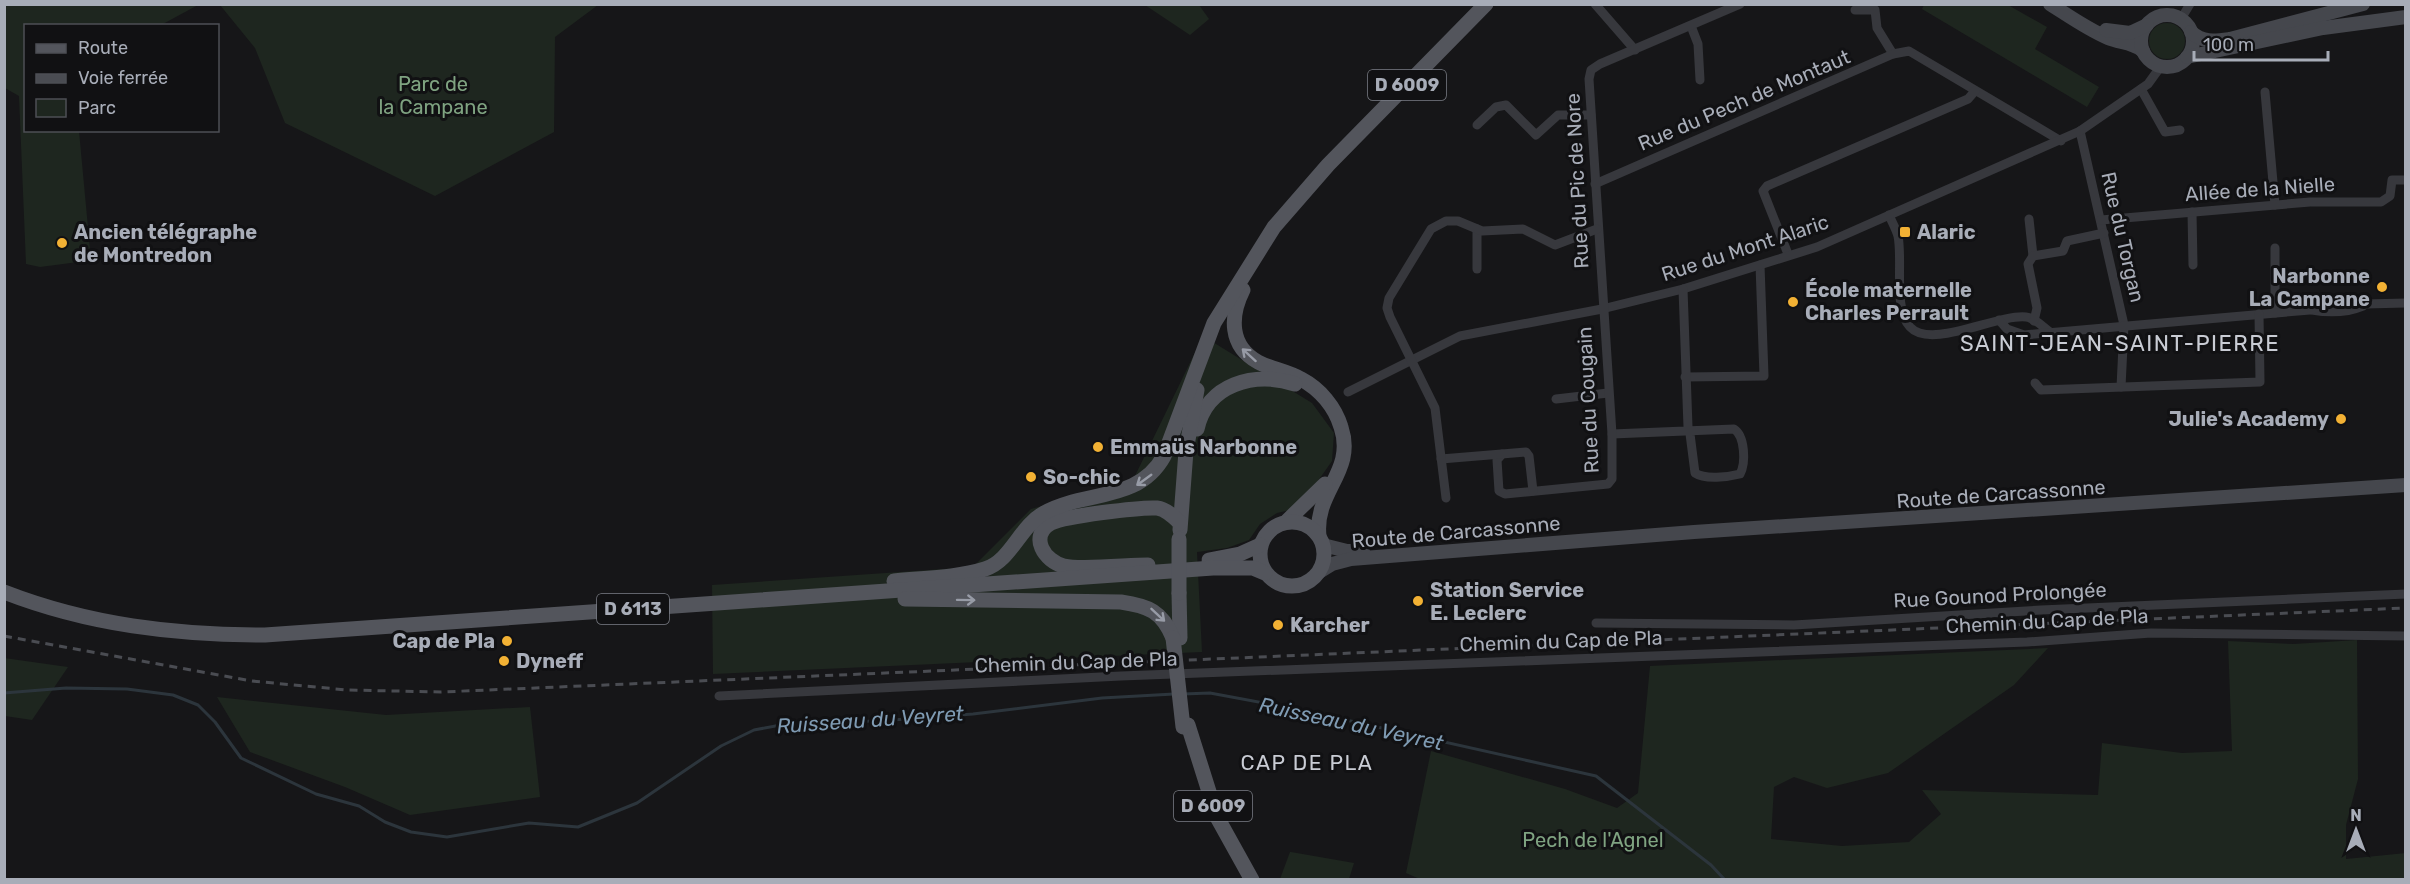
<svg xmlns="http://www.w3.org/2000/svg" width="2410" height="884" font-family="Rubik,sans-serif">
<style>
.green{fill:#1e261f}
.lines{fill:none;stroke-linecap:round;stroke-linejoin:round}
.stream{stroke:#2c353c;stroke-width:3}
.street{stroke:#37383d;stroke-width:9}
.secondary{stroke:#45474d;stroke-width:14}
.primary{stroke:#53555c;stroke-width:15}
.rail{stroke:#4a4c52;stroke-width:3;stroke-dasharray:8 6;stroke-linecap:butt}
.primary-bridge{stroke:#53555c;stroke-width:15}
.oneway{stroke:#979ba6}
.poi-dot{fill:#f2b134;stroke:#111113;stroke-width:2}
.labels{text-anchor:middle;stroke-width:6;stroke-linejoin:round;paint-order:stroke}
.shield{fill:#111113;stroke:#7b7e86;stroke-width:1.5}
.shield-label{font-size:18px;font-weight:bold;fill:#a8adb8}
.park-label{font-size:20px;fill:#7fa381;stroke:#111113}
.street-label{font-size:20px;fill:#a8adb8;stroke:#111113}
.poi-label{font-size:20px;font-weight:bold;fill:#a8adb8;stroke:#111113;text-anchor:start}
.water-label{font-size:21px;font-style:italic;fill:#7f9bb3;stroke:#111113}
.neighbourhood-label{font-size:21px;letter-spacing:1.5px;fill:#c9ccd4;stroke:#111113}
.quarter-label{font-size:22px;letter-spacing:1.5px;fill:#c9ccd4;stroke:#111113}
</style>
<rect width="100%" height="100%" fill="#161618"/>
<g class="green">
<path d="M7 5H198L161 25 26 26V130L79 131 90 249 86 261 40 267 26 264 19 96 5 88 4 6Z"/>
<path d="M220 5H598L555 37 554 132 435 196 285 123 255 48Z"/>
<path d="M1145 5H1199L1209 19 1190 35Z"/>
<path d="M1924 5H2008L2047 27 2035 49 2099 87 2087 107 1922 9Z"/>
<circle cx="2167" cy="41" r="18"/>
<path d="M1203 336 1312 403 1334 433 1332 461 1299 508 1277 513 1260 524 1249 540 1227 548 1197 552 1202 652 713 674 712 585 973 567 1031 509 1133 480Z"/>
<path d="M2357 640 2358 779 2346 825V859L2406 853 2405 880H1422L1406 873 1431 751 1565 789 1617 808 1638 793 1650 666 2048 648 2014 685 1888 773 1827 788 1794 777 1774 787 1771 839 1842 846 1909 842 1941 814 1922 790 2098 795 2102 743 2182 753 2232 751 2228 641 2294 644Z"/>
<path d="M4 658 68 667 32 720 5 716Z"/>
<path d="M217 697 386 715 530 707 540 797 410 815 345 787 250 752Z"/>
<path d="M1290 852H1291L1354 863 1349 879H1280Z"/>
</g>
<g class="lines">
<g class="stream">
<path d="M4 693 66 688 127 689 173 695 198 705 215 722 241 758 316 794 359 806 385 822 411 832 447 837 529 823 578 827 637 803 721 746 754 730 797 722 879 721 973 714 1102 698 1174 694"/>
<path d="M1183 694 1210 693 1297 709 1596 776 1711 865 1725 880"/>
</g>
<g class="street">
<path d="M1595 4 1635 50"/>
<path d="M1855 10H1875L1877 28 1893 54"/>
<path d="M2181 19 2190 4"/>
<path d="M1691 26 1698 44 1700 80"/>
<path d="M2141 89 2165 132 2180 130"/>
<path d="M2265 92 2275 205"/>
<path d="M1477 125 1496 107 1506 105 1536 135 1558 115H1591"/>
<path d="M2080 131 2124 325 2121 387"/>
<path d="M1595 184 1893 54 1909 51 2061 141"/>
<path d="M2192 212 2193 265"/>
<path d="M1889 215C1892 222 1896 229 1898 236 1903 260 1893 309 1910 327 1931 350 1997 314 2026 317 2035 318 2043 327 2050 332"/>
<path d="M2029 219 2033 256"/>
<path d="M2101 220 2310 202H2381L2390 196 2392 180H2406"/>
<path d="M1477 229V269"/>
<path d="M1788 254 1763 191 1767 186 1968 99 1975 91"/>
<path d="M2312 310C2329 313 2346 313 2363 306"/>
<path d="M2275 313V248"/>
<path d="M1999 320 2007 329 2024 335 2310 310 2325 305 2406 303"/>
<path d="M2034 321 2037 308 2028 264 2033 256 2063 251 2067 241 2104 233"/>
<path d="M1685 377 1764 376 1760 265"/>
<path d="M2035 383 2041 390 2260 382 2259 314"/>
<path d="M1348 392 1460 336 1602 309 1683 289 1817 247 2080 131 2148 84 2161 66"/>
<path d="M1556 399 1608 393"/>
<path d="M1612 434 1734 429C1745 436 1746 463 1740 474 1728 477 1705 480 1695 473L1690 434 1688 427 1683 289"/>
<path d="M1502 454 1497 460 1499 491 1505 494 1608 484 1612 479V434L1589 79 1591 70 1600 64 1740 4"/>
<path d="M1441 459 1526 452 1529 456 1533 491"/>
<path d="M1446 498 1435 408 1390 317 1387 308 1389 298 1431 229 1446 221H1458L1482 231 1523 229 1555 245 1597 229"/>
<path d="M1596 623 1794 625 2041 610 2406 594"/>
<path d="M719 696 1121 676 2027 642 2151 633 2406 636"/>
</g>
<g class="secondary">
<path d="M2050 4C2069 16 2087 29 2108 38 2120 43 2133 42 2143 51"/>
<circle cx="2167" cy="41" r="26"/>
<path d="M2106 30 2130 33 2147 25"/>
<path d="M2191 32C2203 43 2215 41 2230 39L2363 4"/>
<path d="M2187 57 2323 28 2406 17"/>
<path d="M1323 545 1347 551H1363"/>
<path d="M1319 572 1332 564 1351 559 1694 532 2406 485"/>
</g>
<g class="primary">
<path d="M1243 290C1230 316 1229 346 1258 362 1271 369 1287 371 1301 379 1320 389 1335 407 1341 427 1356 472 1314 491 1319 536"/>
<path d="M1197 429C1207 384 1254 371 1295 384"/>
<path d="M1287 521 1325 484"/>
<circle cx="1292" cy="554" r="32"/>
<path d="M1180 530 1186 451 1197 390"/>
<path d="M1209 560 1240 554 1260 545"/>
<path d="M1148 565C1128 565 1081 570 1064 566 1045 562 1028 536 1051 523 1065 516 1140 507 1157 508 1166 509 1174 517 1180 523"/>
<path d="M894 581C924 578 956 578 985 569 1011 561 1020 526 1044 513 1085 490 1138 503 1164 456L1214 323 1274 227 1328 165 1486 4"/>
<path d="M4 592C89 625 175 635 265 635L1213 568H1253L1265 573"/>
<path d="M1179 593 1180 638"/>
<path d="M905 599 1121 602C1148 606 1162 611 1173 638"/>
<path d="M1188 725 1217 817 1252 880"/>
</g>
<path class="rail" d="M4 636 252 681 347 690 441 692 2406 608"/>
<g class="primary-bridge">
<path d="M1179 593V539"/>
<path d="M1173 638 1183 727"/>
</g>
</g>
<defs><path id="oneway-shaft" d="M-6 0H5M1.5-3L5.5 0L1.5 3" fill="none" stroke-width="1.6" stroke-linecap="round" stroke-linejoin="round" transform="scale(1.5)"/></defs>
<g class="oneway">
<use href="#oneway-shaft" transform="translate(1249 355) rotate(-138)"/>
<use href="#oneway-shaft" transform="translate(1144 480) rotate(144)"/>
<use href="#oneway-shaft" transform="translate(966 600) rotate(1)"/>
<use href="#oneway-shaft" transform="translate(1158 615) rotate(43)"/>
</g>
<g class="poi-dot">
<rect x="1899" y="226" width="12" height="12" rx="3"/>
<circle cx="62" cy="243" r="6"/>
<circle cx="2382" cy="287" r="6"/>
<circle cx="1793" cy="302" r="6"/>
<circle cx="2341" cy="419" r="6"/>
<circle cx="1098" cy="447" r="6"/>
<circle cx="1031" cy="477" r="6"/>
<circle cx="1418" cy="601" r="6"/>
<circle cx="1278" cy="625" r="6"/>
<circle cx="507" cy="641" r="6"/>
<circle cx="504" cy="661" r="6"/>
</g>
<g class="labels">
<g class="shield">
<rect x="1368" y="70" width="78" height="30" rx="4.5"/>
<rect x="597" y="594" width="72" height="30" rx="4.5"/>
<rect x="1174" y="791" width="78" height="30" rx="4.5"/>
</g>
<g class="shield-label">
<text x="1407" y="91">D 6009</text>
<text x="633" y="615">D 6113</text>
<text x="1213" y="812">D 6009</text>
</g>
<g class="park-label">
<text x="433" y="91">Parc de<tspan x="433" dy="23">la Campane</tspan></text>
<text x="1593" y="847">Pech de l'Agnel</text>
</g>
<g class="street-label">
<text transform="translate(1744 100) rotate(-23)" y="7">Rue du Pech de Montaut</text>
<text transform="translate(1577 181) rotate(-93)" y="7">Rue du Pic de Nore</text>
<text transform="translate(2260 189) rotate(-4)" y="7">Allée de la Nielle</text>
<text transform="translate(2123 237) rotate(77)" y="7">Rue du Torgan</text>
<text transform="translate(1745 248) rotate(-18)" y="7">Rue du Mont Alaric</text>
<text transform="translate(1588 400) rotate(-93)" y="7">Rue du Cougain</text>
<text transform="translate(2001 494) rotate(-4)" y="7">Route de Carcassonne</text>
<text transform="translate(1456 532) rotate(-5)" y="7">Route de Carcassonne</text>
<text transform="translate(2000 595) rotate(-3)" y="7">Rue Gounod Prolongée</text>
<text transform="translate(2047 621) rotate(-3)" y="7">Chemin du Cap de Pla</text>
<text transform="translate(1561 641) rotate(-2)" y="7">Chemin du Cap de Pla</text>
<text transform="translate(1076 662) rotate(-2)" y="7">Chemin du Cap de Pla</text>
</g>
<g class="poi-label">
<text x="74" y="239">Ancien télégraphe<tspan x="74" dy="23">de Montredon</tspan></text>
<text x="1917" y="239">Alaric</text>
<text x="2370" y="283" text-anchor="end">Narbonne<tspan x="2370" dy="23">La Campane</tspan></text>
<text x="1805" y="297">École maternelle<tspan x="1805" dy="23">Charles Perrault</tspan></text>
<text x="2329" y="426" text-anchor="end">Julie's Academy</text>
<text x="1110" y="454">Emmaüs Narbonne</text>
<text x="1043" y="484">So-chic</text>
<text x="1430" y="597">Station Service<tspan x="1430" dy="23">E. Leclerc</tspan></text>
<text x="1290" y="632">Karcher</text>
<text x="495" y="648" text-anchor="end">Cap de Pla</text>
<text x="516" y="668">Dyneff</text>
</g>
<g class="water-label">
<text transform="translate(870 720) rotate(-4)" y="7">Ruisseau du Veyret</text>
<text transform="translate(1351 724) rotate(12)" y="7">Ruisseau du Veyret</text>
</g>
<g class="neighbourhood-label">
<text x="1307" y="770">CAP DE PLA</text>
</g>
<g class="quarter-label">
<text x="2120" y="351">SAINT-JEAN-SAINT-PIERRE</text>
</g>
</g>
<rect width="2410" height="884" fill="none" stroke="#a8adb8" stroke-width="12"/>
<rect x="24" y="24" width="195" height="108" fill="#111113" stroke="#4d4f55" stroke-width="1.5"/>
<rect x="36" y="44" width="30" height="9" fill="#53555c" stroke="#4d4f55" stroke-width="1.5"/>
<text x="78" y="54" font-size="18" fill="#a8adb8">Route</text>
<rect x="36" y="74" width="30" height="9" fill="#4a4c52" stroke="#4d4f55" stroke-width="1.5"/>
<text x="78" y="84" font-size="18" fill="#a8adb8">Voie ferrée</text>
<rect x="36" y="99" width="30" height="18" fill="#1e261f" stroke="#4d4f55" stroke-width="1.5"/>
<text x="78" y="114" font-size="18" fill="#a8adb8">Parc</text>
<g transform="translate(2356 830)" stroke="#111113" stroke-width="4.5" paint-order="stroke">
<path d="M0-4.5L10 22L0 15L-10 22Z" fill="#a8adb8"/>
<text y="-9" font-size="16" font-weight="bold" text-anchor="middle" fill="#a8adb8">N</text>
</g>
<path d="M2194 51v9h134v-9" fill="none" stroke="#a8adb8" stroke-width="3"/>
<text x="2203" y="51" font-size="18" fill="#a8adb8" stroke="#111113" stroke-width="4.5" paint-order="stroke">100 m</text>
</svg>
